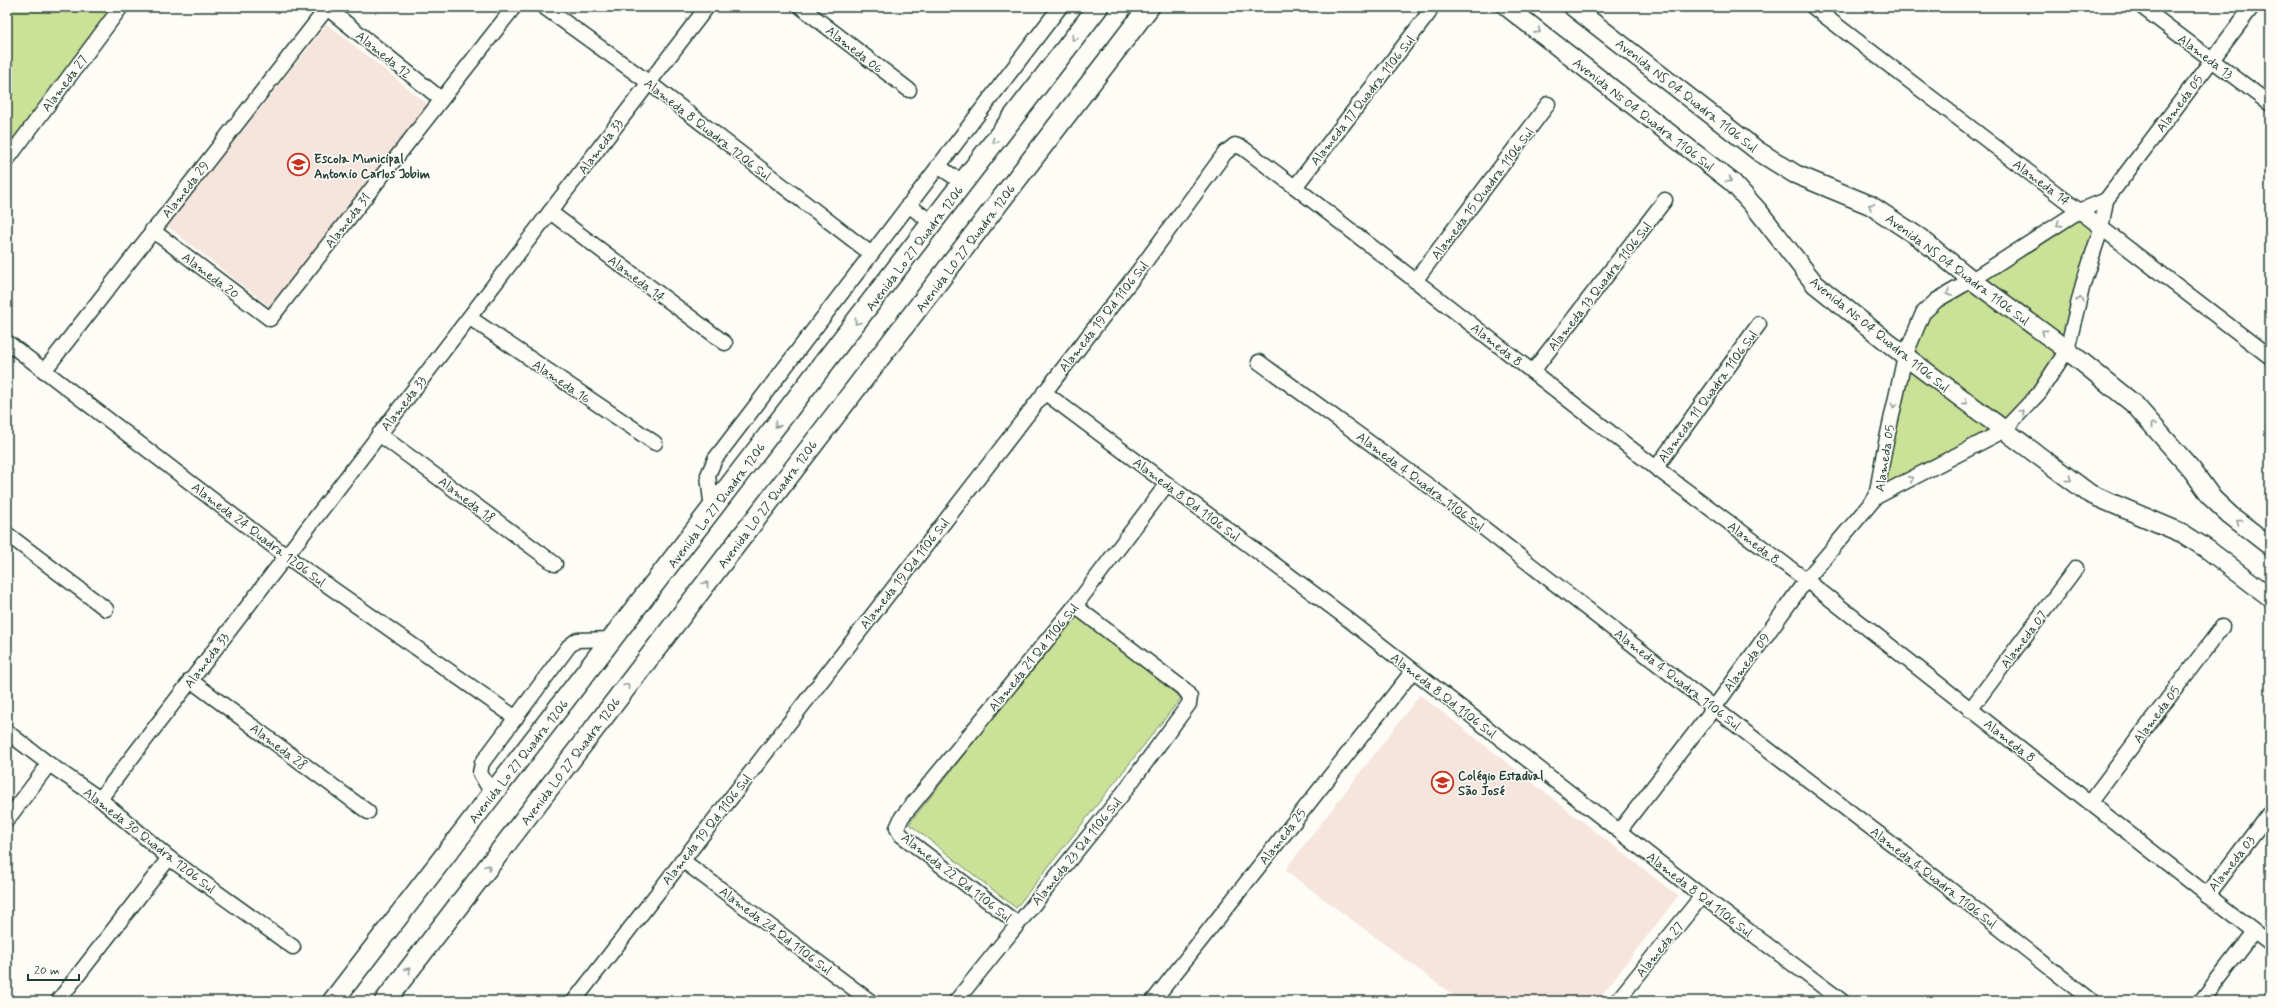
<svg xmlns="http://www.w3.org/2000/svg" width="2277" height="1008" font-family="Mynerve,sans-serif">
<style>
.built{fill:#f6e5dc}
.green{fill:#cbe197;stroke:#758f66}
.lines{fill:none;stroke-linecap:round;stroke-linejoin:round}
.minor-casing{stroke:#1f3d34;stroke-width:17}
.tertiary-casing{stroke:#1f3d34;stroke-width:21}
.secondary-casing{stroke:#1f3d34;stroke-width:23}
.minor{stroke:#fdfcf7;stroke-width:14}
.tertiary{stroke:#fdfcf7;stroke-width:18}
.secondary{stroke:#fdfcf7;stroke-width:20}
.oneway{stroke:#8e9c96}
.labels{text-anchor:middle;stroke-width:3;stroke-linejoin:round;paint-order:stroke}
.street-label{font-size:13px;fill:#1f3d34;stroke:#fdfcf7}
.poi-label{font-size:13px;font-weight:bold;fill:#1f3d34;stroke:#fdfcf7;text-anchor:start}
</style>
<rect width="100%" height="100%" fill="#fdfcf7"/>
<filter id="ink" filterUnits="userSpaceOnUse"><feTurbulence type="fractalNoise" baseFrequency=".025" numOctaves="2"/><feDisplacementMap in="SourceGraphic" scale="8" xChannelSelector="R" yChannelSelector="G"/><feConvolveMatrix kernelMatrix="1 2 1 2 8 2 1 2 1" color-interpolation-filters="sRGB"/></filter>
<g filter="url(#ink)">
<g class="built">
<path d="M327 24 429 105 270 307 167 226Z"/>
<path d="M1420 695 1678 896 1597 1001H1461L1285 870Z"/>
</g>
<g class="green">
<path d="M7 7H118L7 147Z"/>
<path d="M2106 200 2067 350 2055 342 2054 372 2024 411 1876 497 1923 313Z"/>
<path d="M1075 614 1181 698 1016 908 909 824Z"/>
</g>
<g class="lines">
<defs>
<g id="minor">
<path d="M544 7 648 82 870 253"/>
<path d="M801 7 909 90"/>
<path d="M1813 7 2270 357"/>
<path d="M2142 7 2270 104"/>
<path d="M7 160 121 7"/>
<path d="M938 166 963 183"/>
<path d="M1295 187 1429 13"/>
<path d="M908 205 933 223"/>
<path d="M550 212 725 343"/>
<path d="M152 230 270 319 514 7"/>
<path d="M1415 281 1548 104"/>
<path d="M470 318 655 443"/>
<path d="M7 342 286 556 516 718"/>
<path d="M1259 362 1440 494 1714 708 1913 860 2092 1001"/>
<path d="M44 371 327 8 441 99"/>
<path d="M1533 371 1665 200"/>
<path d="M1044 392 1345 617 1702 896 1842 1001"/>
<path d="M379 434 555 564"/>
<path d="M1656 468 1759 324"/>
<path d="M1876 497 1884 452 1905 356 1923 313 1937 300 1972 280 2079 211 2106 200"/>
<path d="M712 511 708 475 715 459 1060 7"/>
<path d="M7 534 106 609"/>
<path d="M190 680 368 812"/>
<path d="M1970 710 2076 568"/>
<path d="M7 732 49 764 100 799 169 858 293 947"/>
<path d="M493 795 480 773 482 763 569 646 577 640 614 639"/>
<path d="M100 799 707 7"/>
<path d="M2090 802 2222 627"/>
<path d="M7 820 49 764"/>
<path d="M1620 830 1714 708 1806 580 1876 497 2003 431 2039 393 2067 350 2083 284 2101 229 2106 200 2252 7"/>
<path d="M682 860 870 1001"/>
<path d="M2207 895 2270 812"/>
<path d="M1018 924 901 835 897 828 902 817 1075 606 1167 484"/>
<path d="M58 1001 169 858"/>
<path d="M574 1001 1140 269 1225 153 1235 145 1243 148 1295 187 1656 468 1806 580 2270 944"/>
<path d="M956 1001 1121 796 1189 704 1190 697 1185 690 1075 606"/>
<path d="M1153 1001 1412 672"/>
<path d="M1617 1001 1702 896"/>
<path d="M2201 1001 2253 933"/>
</g>
<g id="tertiary">
<path d="M1507 7 1733 183 1759 212 1815 284 1905 356 2090 494 2182 533 2207 549 2270 597"/>
<path d="M1573 7 1758 151 1795 174 1870 205 1920 238 1972 280 2067 350 2135 405 2192 470 2213 499 2230 515 2270 546"/>
</g>
<g id="secondary">
<path d="M333 1001 1098 7"/>
<path d="M385 1001 1149 7"/>
</g>
</defs>
<use href="#minor" class="minor-casing"/>
<use href="#tertiary" class="tertiary-casing"/>
<use href="#secondary" class="secondary-casing"/>
<use href="#minor" class="minor"/>
<use href="#tertiary" class="tertiary"/>
<use href="#secondary" class="secondary"/>
</g>
<defs><path id="oneway-chevron" d="M-2-3.5L2.5 0L-2 3.5" fill="none" stroke-width="1.6" stroke-linecap="round" stroke-linejoin="round"/></defs>
<g class="oneway">
<use href="#oneway-chevron" transform="translate(1538 31) rotate(38)"/>
<use href="#oneway-chevron" transform="translate(1074 38) rotate(128)"/>
<use href="#oneway-chevron" transform="translate(995 141) rotate(128)"/>
<use href="#oneway-chevron" transform="translate(1729 180) rotate(39)"/>
<use href="#oneway-chevron" transform="translate(1871 206) rotate(-151)"/>
<use href="#oneway-chevron" transform="translate(2059 224) rotate(147)"/>
<use href="#oneway-chevron" transform="translate(1949 293) rotate(149)"/>
<use href="#oneway-chevron" transform="translate(2080 299) rotate(-76)"/>
<use href="#oneway-chevron" transform="translate(857 322) rotate(128)"/>
<use href="#oneway-chevron" transform="translate(2044 332) rotate(-144)"/>
<use href="#oneway-chevron" transform="translate(1965 402) rotate(37)"/>
<use href="#oneway-chevron" transform="translate(1894 405) rotate(102)"/>
<use href="#oneway-chevron" transform="translate(2022 412) rotate(-45)"/>
<use href="#oneway-chevron" transform="translate(777 425) rotate(128)"/>
<use href="#oneway-chevron" transform="translate(2153 425) rotate(-131)"/>
<use href="#oneway-chevron" transform="translate(1911 479) rotate(-27)"/>
<use href="#oneway-chevron" transform="translate(2069 479) rotate(36)"/>
<use href="#oneway-chevron" transform="translate(2239 522) rotate(-142)"/>
<use href="#oneway-chevron" transform="translate(706 584) rotate(-52)"/>
<use href="#oneway-chevron" transform="translate(627 686) rotate(-52)"/>
<use href="#oneway-chevron" transform="translate(488 867) rotate(-52)"/>
<use href="#oneway-chevron" transform="translate(408 970) rotate(-53)"/>
</g>
</g>
<defs>
<symbol id="school-ring" viewBox="-11 -11 22 22"><circle r="9.5" fill="#fdfcf7" stroke="#c8321e" stroke-width="1.5"/><path d="M0-5L7-2L0 1L-7-2ZM-4 1L0 2.5L4 1V4Q0 6-4 4Z" fill="#c8321e"/></symbol>
</defs>
<g fill-rule="evenodd">
<use href="#school-ring" x="286" y="152" width="25" height="25"/>
<use href="#school-ring" x="1430" y="770" width="25" height="25"/>
</g>
<g class="labels">
<g class="street-label">
<text transform="translate(855 49) rotate(38)" y="5">Alameda 06</text>
<text transform="translate(384 54) rotate(39)" y="5">Alameda 12</text>
<text transform="translate(2206 56) rotate(37)" y="5">Alameda 13</text>
<text transform="translate(64 83) rotate(-53)" y="5">Alameda 27</text>
<text transform="translate(1687 95) rotate(38)" y="5">Avenida NS 04 Quadra 1106 Sul</text>
<text transform="translate(1362 100) rotate(-52)" y="5">Alameda 17 Quadra 1106 Sul</text>
<text transform="translate(2179 103) rotate(-53)" y="5">Alameda 05</text>
<text transform="translate(1644 114) rotate(38)" y="5">Avenida Ns 04 Quadra 1106 Sul</text>
<text transform="translate(708 129) rotate(38)" y="5">Alameda 8 Quadra 1206 Sul</text>
<text transform="translate(600 146) rotate(-53)" y="5">Alameda 33</text>
<text transform="translate(2042 182) rotate(37)" y="5">Alameda 14</text>
<text transform="translate(185 189) rotate(-52)" y="5">Alameda 29</text>
<text transform="translate(1482 193) rotate(-53)" y="5">Alameda 15 Quadra 1106 Sul</text>
<text transform="translate(347 220) rotate(-52)" y="5">Alameda 31</text>
<text transform="translate(914 248) rotate(-53)" y="5">Avenida Lo 27 Quadra 1206</text>
<text transform="translate(965 248) rotate(-53)" y="5">Avenida L0 27 Quadra 1206</text>
<text transform="translate(1958 269) rotate(37)" y="5">Avenida NS 04 Quadra 1106 Sul</text>
<text transform="translate(211 275) rotate(37)" y="5">Alameda 20</text>
<text transform="translate(637 278) rotate(37)" y="5">Alameda 14</text>
<text transform="translate(1599 286) rotate(-52)" y="5">Alameda 13 Quadra 1106 Sul</text>
<text transform="translate(1103 316) rotate(-52)" y="5">Alameda 19 Qd 1106 Sul</text>
<text transform="translate(1880 334) rotate(39)" y="5">Avenida Ns 04 Quadra 1106 Sul</text>
<text transform="translate(1497 344) rotate(38)" y="5">Alameda 8</text>
<text transform="translate(562 381) rotate(34)" y="5">Alameda 16</text>
<text transform="translate(1707 396) rotate(-54)" y="5">Alameda 11 Quadra 1106 Sul</text>
<text transform="translate(403 403) rotate(-52)" y="5">Alameda 33</text>
<text transform="translate(1884 458) rotate(-81)" y="5">Alameda 05</text>
<text transform="translate(1421 481) rotate(37)" y="5">Alameda 4 Quadra 1106 Sul</text>
<text transform="translate(467 499) rotate(37)" y="5">Alameda 18</text>
<text transform="translate(1187 499) rotate(37)" y="5">Alameda 8 Qd 1106 Sul</text>
<text transform="translate(767 504) rotate(-53)" y="5">Avenida L0 27 Quadra 1206</text>
<text transform="translate(716 505) rotate(-53)" y="5">Avenida Lo 27 Quadra 1206</text>
<text transform="translate(259 534) rotate(37)" y="5">Alameda 24 Quadra 1206 Sul</text>
<text transform="translate(1754 542) rotate(37)" y="5">Alameda 8</text>
<text transform="translate(904 573) rotate(-52)" y="5">Alameda 19 Qd 1106 Sul</text>
<text transform="translate(2023 639) rotate(-53)" y="5">Alameda 07</text>
<text transform="translate(1033 657) rotate(-51)" y="5">Alameda 21 Qd 1106 Sul</text>
<text transform="translate(206 660) rotate(-53)" y="5">Alameda 33</text>
<text transform="translate(1746 662) rotate(-54)" y="5">Alameda 09</text>
<text transform="translate(1678 679) rotate(38)" y="5">Alameda 4 Quadra 1106 Sul</text>
<text transform="translate(1444 695) rotate(38)" y="5">Alameda 8 Qd 1106 Sul</text>
<text transform="translate(2156 714) rotate(-53)" y="5">Alameda 05</text>
<text transform="translate(2010 740) rotate(38)" y="5">Alameda 8</text>
<text transform="translate(279 746) rotate(37)" y="5">Alameda 28</text>
<text transform="translate(518 761) rotate(-52)" y="5">Avenida Lo 27 Quadra 1206</text>
<text transform="translate(570 761) rotate(-53)" y="5">Avenida L0 27 Quadra 1206</text>
<text transform="translate(706 829) rotate(-52)" y="5">Alameda 19 Qd 1106 Sul</text>
<text transform="translate(1282 836) rotate(-52)" y="5">Alameda 25</text>
<text transform="translate(150 840) rotate(38)" y="5">Alameda 30 Quadra 1206 Sul</text>
<text transform="translate(1076 851) rotate(-51)" y="5">Alameda 23 Qd 1106 Sul</text>
<text transform="translate(2231 863) rotate(-52)" y="5">Alameda 03</text>
<text transform="translate(957 877) rotate(38)" y="5">Alameda 22 Qd 1106 Sul</text>
<text transform="translate(1934 877) rotate(38)" y="5">Alameda 4 Quadra 1106 Sul</text>
<text transform="translate(1700 894) rotate(38)" y="5">Alameda 8 Qd 1106 Sul</text>
<text transform="translate(776 930) rotate(37)" y="5">Alameda 24 Qd 1106 Sul</text>
<text transform="translate(1659 949) rotate(-51)" y="5">Alameda 27</text>
</g>
<g class="poi-label">
<text x="314" y="163">Escola Municipal<tspan x="314" dy="15">Antonio Carlos Jobim</tspan></text>
<text x="1458" y="780">Colégio Estadual<tspan x="1458" dy="15">São José</tspan></text>
</g>
</g>
<rect width="2277" height="1008" fill="none" stroke="#fdfcf7" stroke-width="24"/>
<rect x="12" y="12" width="2253" height="984" fill="none" stroke="#1f3d34" stroke-width="1.5" filter="url(#ink)"/>
<path d="M28 974v6h51v-6" fill="none" stroke="#1f3d34" stroke-width="2"/>
<text x="34" y="974" font-size="12" fill="#1f3d34" stroke="#fdfcf7" stroke-width="3" paint-order="stroke">20 m</text>
</svg>
